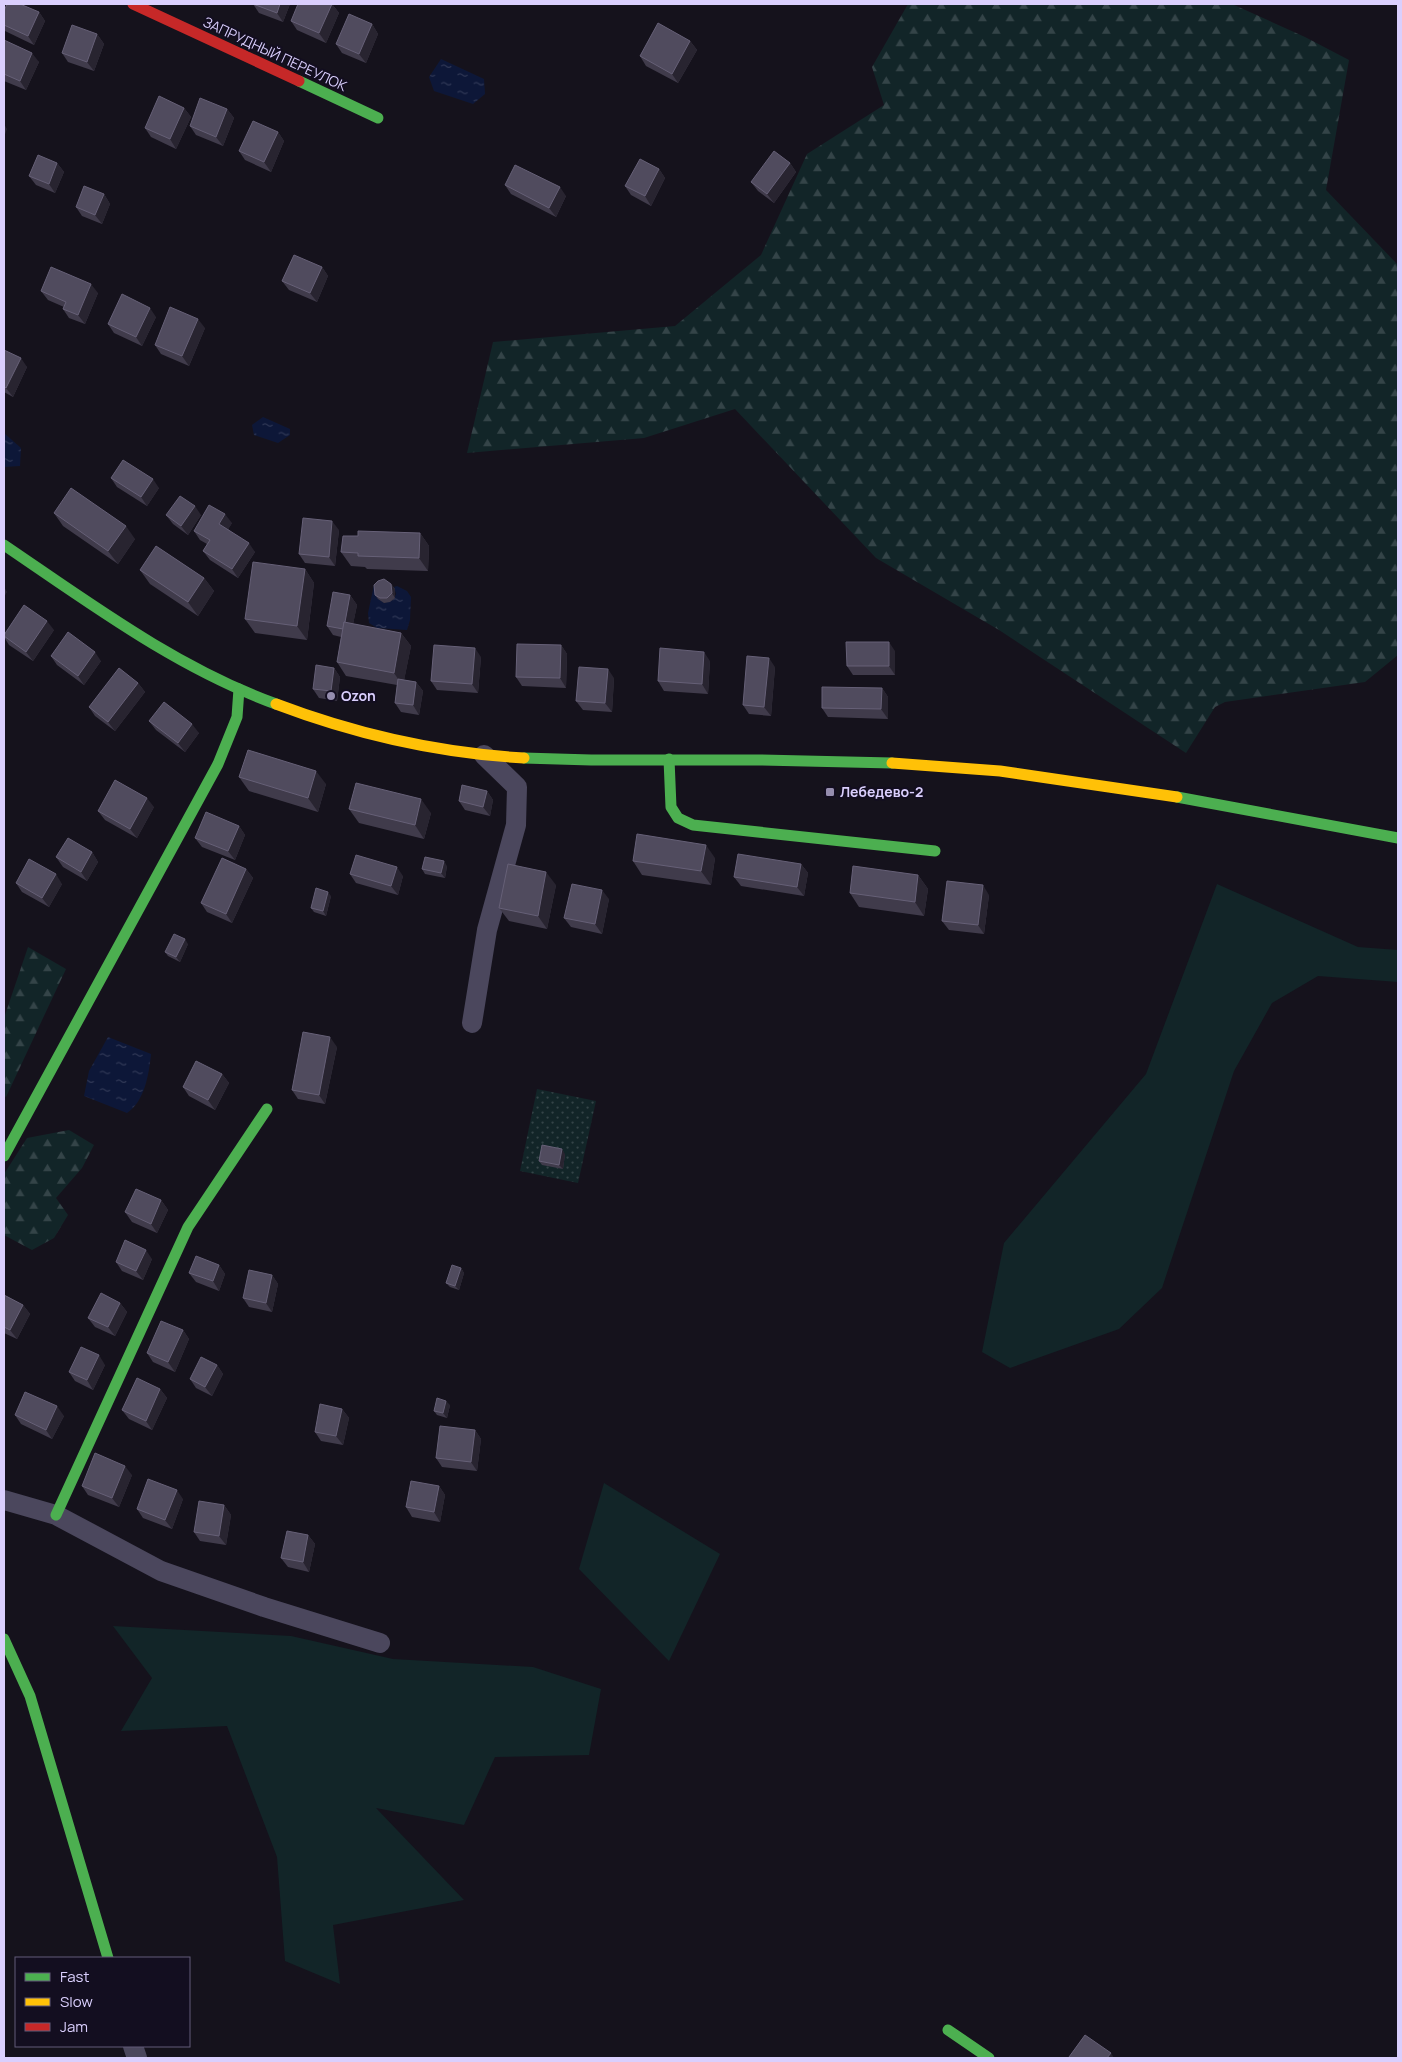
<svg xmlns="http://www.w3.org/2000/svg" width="1402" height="2062" font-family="Manrope,sans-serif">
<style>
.grass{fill:#122528}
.forest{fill:url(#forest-firs)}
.park{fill:url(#park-dots)}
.water{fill:url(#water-ripples)}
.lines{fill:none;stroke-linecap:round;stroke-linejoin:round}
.street{stroke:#4b475d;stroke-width:20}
.fast{stroke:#4caf50;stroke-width:11}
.slow{stroke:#ffc107;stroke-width:11}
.jam{stroke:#c62828;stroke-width:11}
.wall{fill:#403b4b}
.shaded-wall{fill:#282430}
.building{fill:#504b5e;stroke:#666077}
.poi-dot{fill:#958dae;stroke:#130e20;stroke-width:2}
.labels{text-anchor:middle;stroke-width:4;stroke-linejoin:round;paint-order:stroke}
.street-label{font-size:14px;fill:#dacffd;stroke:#130e20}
.poi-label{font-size:14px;font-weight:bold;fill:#dacffd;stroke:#130e20;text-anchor:start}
</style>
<defs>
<pattern id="forest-firs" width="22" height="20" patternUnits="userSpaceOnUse" patternTransform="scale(1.25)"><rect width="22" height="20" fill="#122528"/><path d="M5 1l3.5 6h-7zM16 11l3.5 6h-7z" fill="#344448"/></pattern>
<pattern id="park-dots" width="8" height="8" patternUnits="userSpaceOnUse" patternTransform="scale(1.25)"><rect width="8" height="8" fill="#122528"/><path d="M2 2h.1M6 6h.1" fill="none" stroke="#344448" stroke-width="1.8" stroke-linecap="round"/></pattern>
<pattern id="water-ripples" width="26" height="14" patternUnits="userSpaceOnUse" patternTransform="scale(1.25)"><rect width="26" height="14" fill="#0d1738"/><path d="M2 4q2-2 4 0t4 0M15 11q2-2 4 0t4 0" fill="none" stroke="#303856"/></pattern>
</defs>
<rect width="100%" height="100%" fill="#15121c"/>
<g class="grass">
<path d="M1217 884 1358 947 1398 950V982L1318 976 1272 1003 1234 1071 1162 1288 1119 1329 1010 1368 982 1352 1004 1243 1146 1074Z"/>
<path d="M604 1483 720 1554 669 1661 579 1569Z"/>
<path d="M113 1626 291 1636 393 1659 533 1667 601 1689 589 1755 495 1757 464 1825 376 1808 464 1900 333 1925 340 1984 285 1961 277 1857 227 1726 121 1731 152 1678Z"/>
</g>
<g class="forest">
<path d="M908 4H1232L1305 37 1349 60 1326 190 1398 265V655L1365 682 1225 702 1215 707 1186 753 999 630 876 558 735 409 644 438 467 453 493 342 675 326 761 255 807 154 884 105 872 67Z"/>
<path d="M28 947 66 969 6 1097 4 1096V1018Z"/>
<path d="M69 1130 94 1145 82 1168 56 1198 68 1215 54 1238 32 1250 4 1235V1174L27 1138Z"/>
</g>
<path class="park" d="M537 1089 596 1101 578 1183 520 1171Z"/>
<g class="water">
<path d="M441 59 484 79 485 94 473 104 434 91 429 77Z"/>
<path d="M263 417 290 429V435L278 443 254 435 252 425Z"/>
<path d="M4 433 21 448 20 466 4 467Z"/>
<path d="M374 585H381L377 596 384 603 393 600 396 594 394 587 397 586 407 591 411 597 410 620 407 630 377 628 369 623 368 613Z"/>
<path d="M108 1037 151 1054C149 1073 145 1101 127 1113L84 1096 89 1071Z"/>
</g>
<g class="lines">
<g class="street">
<path d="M472 1023 487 930 516 825 517 787 484 755"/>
<path d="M4 1500 56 1515 161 1571 264 1607 380 1643"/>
<path d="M133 2046 137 2058"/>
</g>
<g class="fast">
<path d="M299 81 378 118"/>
<path d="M4 545C91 604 177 668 276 704"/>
<path d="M524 758 591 760H760L892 763"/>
<path d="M669 759 671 807 678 818 693 825 935 851"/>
<path d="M1177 797 1398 838"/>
<path d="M4 1156 218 764 237 717 239 689"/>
<path d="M56 1515 188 1227 267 1109"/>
<path d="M4 1639 30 1696 108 1958"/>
<path d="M948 2030 989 2058"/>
</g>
<g class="slow">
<path d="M276 704C355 734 439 753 524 758"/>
<path d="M892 763 1000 771 1177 797"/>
</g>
<path class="jam" d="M133 4 299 81"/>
</g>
<g class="wall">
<path d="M253 4H290L283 22 259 13Z"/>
<path d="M332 4 339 13 326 43 297 30 291 21Z"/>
<path d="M4 11 39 12 45 21 34 45 5 31 4 29Z"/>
<path d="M372 24 378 34 366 63 342 53 336 44Z"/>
<path d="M97 34 104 44 94 71 68 62 62 53Z"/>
<path d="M4 40 39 62 26 90 4 81Z"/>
<path d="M690 41 697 50 678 83 646 66 640 56Z"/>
<path d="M184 108 191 117 176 149 151 137 145 128Z"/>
<path d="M227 109 234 118 223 146 196 135 190 126Z"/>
<path d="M278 132 284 141 271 172 245 160 239 151Z"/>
<path d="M57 163 64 172 55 193 36 185 29 176Z"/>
<path d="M790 163 796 172 774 203 758 191 751 182Z"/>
<path d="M659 169 665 178 651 206 631 195 625 186Z"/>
<path d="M505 185 566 196 556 217 511 194Z"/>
<path d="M104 194 110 204 102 224 82 216 76 207Z"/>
<path d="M322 267 328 276 317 302 289 290 282 281Z"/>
<path d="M41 291 98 293 85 324 69 318 63 309 64 307 48 300Z"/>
<path d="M156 317 142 346 114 333 108 324Z"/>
<path d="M205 328 189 366 161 354 155 345Z"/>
<path d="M4 350 27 367 13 397 4 392Z"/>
<path d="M111 478 159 488 147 506 117 487Z"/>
<path d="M54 513 135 539 118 564 63 526Z"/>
<path d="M166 515H201L188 535 173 524Z"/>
<path d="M232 523 228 529 255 552 238 578 210 560 203 551 207 544 200 540 194 531Z"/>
<path d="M339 530 335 566 305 563 299 554Z"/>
<path d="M420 533 429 546 428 571 367 569 365 567 351 566 341 552 358 536Z"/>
<path d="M305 569 314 583 307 640 255 633 245 619Z"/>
<path d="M140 570 204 578 214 591 198 616 150 584Z"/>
<path d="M391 584 395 589V598L390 602 384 603 378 599 375 595Z"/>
<path d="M350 595 357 605 353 624 401 633 411 646 404 680 416 682 423 691 419 715 401 712 395 703 397 685 346 676 337 662 341 637 333 635 327 626Z"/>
<path d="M54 630 33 661 9 645 4 637V635Z"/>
<path d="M561 645 567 654 566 688 522 686 516 677Z"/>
<path d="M895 651V675H853L847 666Z"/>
<path d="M51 656 101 661 84 685 57 665Z"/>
<path d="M481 657 478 693 437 690 431 681Z"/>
<path d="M710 661 708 694 664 691 658 681Z"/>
<path d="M775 667 771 716 749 714 743 705Z"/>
<path d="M334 668 340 677 337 701 319 698 313 689Z"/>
<path d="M614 678 612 712 583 710 576 701Z"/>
<path d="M138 683 145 692 115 731 95 716 89 707Z"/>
<path d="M882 688 888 697V719L828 717 822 708Z"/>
<path d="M149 721 199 733 185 752 156 730Z"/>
<path d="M239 777 326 784 318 812 249 791Z"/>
<path d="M487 791 493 800 490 816 465 810 459 801Z"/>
<path d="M154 807 137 838 105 820 98 811Z"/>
<path d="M349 809 431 813 424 839 359 823Z"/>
<path d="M239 826 245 835 235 860 202 847 195 838Z"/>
<path d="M92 852 98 862 87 881 63 867 56 857Z"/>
<path d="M715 858 711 885 642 875 633 861Z"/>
<path d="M801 864 808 873 804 896 741 886 734 877Z"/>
<path d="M447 866 445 878 425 874 422 869Z"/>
<path d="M246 869 253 878 232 923 207 912 201 903Z"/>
<path d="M350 874 403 876 398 895 356 883Z"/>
<path d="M918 875 928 889 924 916 859 907 850 893Z"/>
<path d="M16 883 62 884 49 907 22 892Z"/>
<path d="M556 885 547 929 509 921 499 908Z"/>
<path d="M989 895 984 934 949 930 942 921Z"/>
<path d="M331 896 326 916 314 912 311 908Z"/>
<path d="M609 899 602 934 571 927 564 918Z"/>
<path d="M188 944 180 962 168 956 165 952Z"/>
<path d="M337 1047 325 1104 298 1099 292 1090Z"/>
<path d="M222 1074 229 1083 215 1110 189 1096 183 1087Z"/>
<path d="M565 1154 563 1169 542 1165 539 1161Z"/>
<path d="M161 1200 168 1210 157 1233 132 1222 125 1212Z"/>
<path d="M152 1259 143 1280 122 1271 116 1262Z"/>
<path d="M219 1265 225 1274 219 1291 196 1282 189 1273Z"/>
<path d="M461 1268 464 1273 459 1290 450 1287 446 1283Z"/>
<path d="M272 1275 278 1284 272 1312 249 1307 243 1298Z"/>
<path d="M4 1295 23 1305 30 1314 17 1339 4 1333Z"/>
<path d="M120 1303 127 1312 115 1336 95 1327 88 1318Z"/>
<path d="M183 1330 189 1339 175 1372 153 1362 147 1353Z"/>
<path d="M105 1365 93 1390 75 1381 69 1372Z"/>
<path d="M217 1365 223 1374 212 1396 196 1388 190 1379Z"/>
<path d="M160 1389 167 1398 152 1430 129 1419 122 1410Z"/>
<path d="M450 1405 447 1418 437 1415 434 1411Z"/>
<path d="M342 1409 349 1418 343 1445 321 1441 315 1432Z"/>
<path d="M15 1415 64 1416 52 1439 21 1424Z"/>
<path d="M475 1430 481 1439 477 1471 442 1467 436 1458Z"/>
<path d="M132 1475 119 1507 88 1495 82 1486Z"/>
<path d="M439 1486 445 1495 440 1522 412 1517 406 1507Z"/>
<path d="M183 1499 172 1529 143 1518 137 1509Z"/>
<path d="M224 1505 231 1515 226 1545 200 1541 194 1532Z"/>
<path d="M308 1535 315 1544 309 1572 288 1567 281 1558Z"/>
</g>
<g class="shaded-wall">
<path d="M280 4H290L283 22 277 13Z"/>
<path d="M332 4 339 13 326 43 319 33Z"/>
<path d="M39 12 45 21 34 45 28 36Z"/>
<path d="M372 24 378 34 366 63 359 54Z"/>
<path d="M97 34 104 44 94 71 87 62Z"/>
<path d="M690 41 697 50 678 83 672 74Z"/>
<path d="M32 53 39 62 26 90 20 81Z"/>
<path d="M184 108 191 117 176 149 170 139Z"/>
<path d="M227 109 234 118 223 146 216 137Z"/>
<path d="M4 124 7 129 4 137Z"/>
<path d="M278 132 284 141 271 172 264 162Z"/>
<path d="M57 163 64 172 55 193 49 184Z"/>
<path d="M790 163 796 172 774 203 767 194Z"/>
<path d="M659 169 665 178 651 206 645 196Z"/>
<path d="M560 187 566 196 556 217 549 208Z"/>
<path d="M104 194 110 204 102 224 95 215Z"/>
<path d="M322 267 328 276 317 302 310 293Z"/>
<path d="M91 284 98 293 85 324 78 315Z"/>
<path d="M150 308 156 317 142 346 136 337Z"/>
<path d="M198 319 205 328 189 366 182 356Z"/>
<path d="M21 358 27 367 13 397 6 388Z"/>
<path d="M153 479 159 488 147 506 141 497Z"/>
<path d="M195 506 201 515 188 535 181 526Z"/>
<path d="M225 514 232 523 226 533 219 524Z"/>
<path d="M332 521 339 530 335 566 329 557Z"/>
<path d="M126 526 135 539 118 564 108 551Z"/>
<path d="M420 533 429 546 428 571 419 558Z"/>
<path d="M249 543 255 552 238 578 232 569Z"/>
<path d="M305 569 314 583 307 640 297 626Z"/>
<path d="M204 578 214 591 198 616 188 602Z"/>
<path d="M391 584 395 589V598L392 593Z"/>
<path d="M4 587 7 592 4 597Z"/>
<path d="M350 595 357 605 350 639 344 629Z"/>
<path d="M47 621 54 630 33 661 26 652Z"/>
<path d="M401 633 411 646 403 686 394 673Z"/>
<path d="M889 642 895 651V675L889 666Z"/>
<path d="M561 645 567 654 566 688 560 678Z"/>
<path d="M475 648 481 657 478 693 472 684Z"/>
<path d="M95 652 101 661 84 685 78 676Z"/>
<path d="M704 652 710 661 708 694 702 684Z"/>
<path d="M769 658 775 667 771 716 764 707Z"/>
<path d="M334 668 340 677 337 701 331 691Z"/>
<path d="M608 669 614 678 612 712 605 703Z"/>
<path d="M416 682 423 691 419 715 413 705Z"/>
<path d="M138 683 145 692 115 731 108 722Z"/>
<path d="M882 688 888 697V719L881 709Z"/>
<path d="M192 724 199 733 185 752 178 743Z"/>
<path d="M316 771 326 784 318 812 308 798Z"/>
<path d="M487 791 493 800 490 816 483 807Z"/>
<path d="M147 798 154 807 137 838 130 829Z"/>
<path d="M421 799 431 813 424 839 415 825Z"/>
<path d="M239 826 245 835 235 860 228 851Z"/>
<path d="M706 845 715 858 711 885 701 871Z"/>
<path d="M92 852 98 862 87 881 81 872Z"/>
<path d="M444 861 447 866 445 878 441 873Z"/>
<path d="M801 864 808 873 804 896 797 887Z"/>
<path d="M397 867 403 876 398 895 391 886Z"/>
<path d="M246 869 253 878 232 923 226 914Z"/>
<path d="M546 872 556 885 547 929 538 916Z"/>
<path d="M56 874 62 884 49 907 42 898Z"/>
<path d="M918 875 928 889 924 916 915 902Z"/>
<path d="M983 885 989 895 984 934 978 925Z"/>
<path d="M602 890 609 899 602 934 595 924Z"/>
<path d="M328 892 331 896 326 916 323 911Z"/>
<path d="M185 939 188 944 180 962 176 957Z"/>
<path d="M330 1037 337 1047 325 1104 319 1095Z"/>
<path d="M222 1074 229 1083 215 1110 208 1100Z"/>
<path d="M562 1149 565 1154 563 1169 559 1165Z"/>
<path d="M161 1200 168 1210 157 1233 151 1224Z"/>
<path d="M146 1250 152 1259 143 1280 136 1271Z"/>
<path d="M219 1265 225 1274 219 1291 213 1281Z"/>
<path d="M461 1268 464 1273 459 1290 455 1286Z"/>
<path d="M272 1275 278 1284 272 1312 266 1303Z"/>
<path d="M120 1303 127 1312 115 1336 108 1327Z"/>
<path d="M23 1305 30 1314 17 1339 10 1330Z"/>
<path d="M183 1330 189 1339 175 1372 168 1362Z"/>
<path d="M99 1355 105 1365 93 1390 87 1380Z"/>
<path d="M217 1365 223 1374 212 1396 205 1387Z"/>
<path d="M160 1389 167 1398 152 1430 146 1421Z"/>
<path d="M446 1401 450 1405 447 1418 443 1413Z"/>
<path d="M57 1406 64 1416 52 1439 46 1430Z"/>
<path d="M342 1409 349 1418 343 1445 336 1436Z"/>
<path d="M475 1430 481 1439 477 1471 471 1462Z"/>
<path d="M125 1466 132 1475 119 1507 112 1498Z"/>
<path d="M439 1486 445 1495 440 1522 434 1512Z"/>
<path d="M177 1490 183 1499 172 1529 165 1520Z"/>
<path d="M224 1505 231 1515 226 1545 219 1536Z"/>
<path d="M308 1535 315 1544 309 1572 303 1562Z"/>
<path d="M1111 2053 1114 2058H1107Z"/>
</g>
<g class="building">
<path d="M7 4H20L39 12 28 36 4 25V11Z"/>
<path d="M253 4H280L277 13Z"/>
<path d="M298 4H332L319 33 291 21Z"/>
<path d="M349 14 372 24 359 54 336 44Z"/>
<path d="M658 23 690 41 672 74 640 56Z"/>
<path d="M72 25 97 34 87 62 62 53Z"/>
<path d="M4 40 32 53 20 81 4 74Z"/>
<path d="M159 96 184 108 170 139 145 128Z"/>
<path d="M200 98 227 109 216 137 190 126Z"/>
<path d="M253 121 278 132 264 162 239 151Z"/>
<path d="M774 151 790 163 767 194 751 182Z"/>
<path d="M38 155 57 163 49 184 29 176Z"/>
<path d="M640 159 659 169 645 196 625 186Z"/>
<path d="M515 165 560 187 549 208 505 185Z"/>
<path d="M84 186 104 194 95 215 76 207Z"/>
<path d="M294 255 322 267 310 293 282 281Z"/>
<path d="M51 267 91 284 78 315 63 309 66 302 41 291Z"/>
<path d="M122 294 150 308 136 337 108 324Z"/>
<path d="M170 307 198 319 182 356 155 345Z"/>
<path d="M4 350 21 358 6 388 4 386Z"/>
<path d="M123 460 153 479 141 497 111 478Z"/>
<path d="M71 488 126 526 108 551 54 513Z"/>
<path d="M180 496 195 506 181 526 166 515Z"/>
<path d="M209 505 225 514 219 524 249 543 232 569 203 551 210 540 194 531Z"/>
<path d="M303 518 332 521 329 557 299 554Z"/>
<path d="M358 531 420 533 419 558 358 556V553L341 552 343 536H358Z"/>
<path d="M156 546 204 578 188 602 140 570Z"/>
<path d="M253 562 305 569 297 626 245 619Z"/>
<path d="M384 579 391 584 392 593 387 598H380L375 595 374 585 378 581Z"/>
<path d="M333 592 350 595 345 622H344L343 629 327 626Z"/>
<path d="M24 605 47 621 26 652 4 636V635Z"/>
<path d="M344 622 401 633 394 673 337 662Z"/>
<path d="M68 632 95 652 78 676 51 656Z"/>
<path d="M846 642H889V666H847Z"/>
<path d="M517 644 561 645 560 678 516 677Z"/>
<path d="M434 645 475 648 472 684 431 681Z"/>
<path d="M660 648 704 652 702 684 658 681Z"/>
<path d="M747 656 769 658 764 707 743 705Z"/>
<path d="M316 665 334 668 331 691 313 689Z"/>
<path d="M579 667 608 669 605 703 576 701Z"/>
<path d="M119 668 138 683 108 722 89 707Z"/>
<path d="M398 679 416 682 413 705 395 703Z"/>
<path d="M822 687 882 688 881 709 822 708Z"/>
<path d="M164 702 192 724 178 743 149 721Z"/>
<path d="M248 750 316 771 308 798 239 777Z"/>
<path d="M115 780 147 798 130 829 98 811Z"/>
<path d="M356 783 421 799 415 825 349 809Z"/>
<path d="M462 785 487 791 483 807 459 801Z"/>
<path d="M206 812 239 826 228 851 195 838Z"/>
<path d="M637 834 706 845 701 871 633 861Z"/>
<path d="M68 838 92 852 81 872 56 857Z"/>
<path d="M738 854 801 864 797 887 734 877Z"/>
<path d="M356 855 397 867 391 886 350 874Z"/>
<path d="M425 857 444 861 441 873 422 869Z"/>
<path d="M222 858 246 869 226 914 201 903Z"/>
<path d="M29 859 56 874 42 898 16 883Z"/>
<path d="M508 864 546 872 538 916 499 908Z"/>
<path d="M853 866 918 875 915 902 850 893Z"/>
<path d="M947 881 983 885 978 925 942 921Z"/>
<path d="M572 884 602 890 595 924 564 918Z"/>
<path d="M316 888 328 892 323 911 311 908Z"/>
<path d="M174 934 185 939 176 957 165 952Z"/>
<path d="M303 1032 330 1037 319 1095 292 1090Z"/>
<path d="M196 1061 222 1074 208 1100 183 1087Z"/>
<path d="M542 1145 562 1149 559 1165 539 1161Z"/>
<path d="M136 1189 161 1200 151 1224 125 1212Z"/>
<path d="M125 1240 146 1250 136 1271 116 1262Z"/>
<path d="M196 1256 219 1265 213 1281 189 1273Z"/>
<path d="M452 1265 461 1268 455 1286 446 1283Z"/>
<path d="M249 1270 272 1275 266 1303 243 1298Z"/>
<path d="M101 1293 120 1303 108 1327 88 1318Z"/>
<path d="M4 1295 23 1305 10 1330 4 1327Z"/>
<path d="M161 1321 183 1330 168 1362 147 1353Z"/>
<path d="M81 1347 99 1355 87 1380 69 1372Z"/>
<path d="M201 1357 217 1365 205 1387 190 1379Z"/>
<path d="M137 1378 160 1389 146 1421 122 1410Z"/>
<path d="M25 1392 57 1406 46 1430 15 1415Z"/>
<path d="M437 1398 446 1401 443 1413 434 1411Z"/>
<path d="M320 1404 342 1409 336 1436 315 1432Z"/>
<path d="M440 1426 475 1430 471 1462 436 1458Z"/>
<path d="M95 1453 125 1466 112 1498 82 1486Z"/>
<path d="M148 1479 177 1490 165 1520 137 1509Z"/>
<path d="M411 1481 439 1486 434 1512 406 1507Z"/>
<path d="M199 1501 224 1505 219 1536 194 1532Z"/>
<path d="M287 1531 308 1535 303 1562 281 1558Z"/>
<path d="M1085 2035 1111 2053 1107 2058H1070L1069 2057Z"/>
</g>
<g class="poi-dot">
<circle cx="331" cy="696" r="5"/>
<rect x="825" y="787" width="10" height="10" rx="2.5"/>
</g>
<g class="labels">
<g class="street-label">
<text transform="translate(275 54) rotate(25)" y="5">ЗАПРУДНЫЙ ПЕРЕУЛОК</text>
</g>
<g class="poi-label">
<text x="341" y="701">Ozon</text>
<text x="840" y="797">Лебедево-2</text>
</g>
</g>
<rect width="1402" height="2062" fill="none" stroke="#dacffd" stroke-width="10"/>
<rect x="15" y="1957" width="175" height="90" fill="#130e20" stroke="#635b78"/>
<rect x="25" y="1973" width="25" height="8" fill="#4caf50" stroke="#635b78"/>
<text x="60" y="1982" font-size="15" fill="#dacffd">Fast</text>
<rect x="25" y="1998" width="25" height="8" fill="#ffc107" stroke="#635b78"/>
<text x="60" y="2007" font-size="15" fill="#dacffd">Slow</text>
<rect x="25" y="2023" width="25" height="8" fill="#c62828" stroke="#635b78"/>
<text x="60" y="2032" font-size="15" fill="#dacffd">Jam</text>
</svg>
